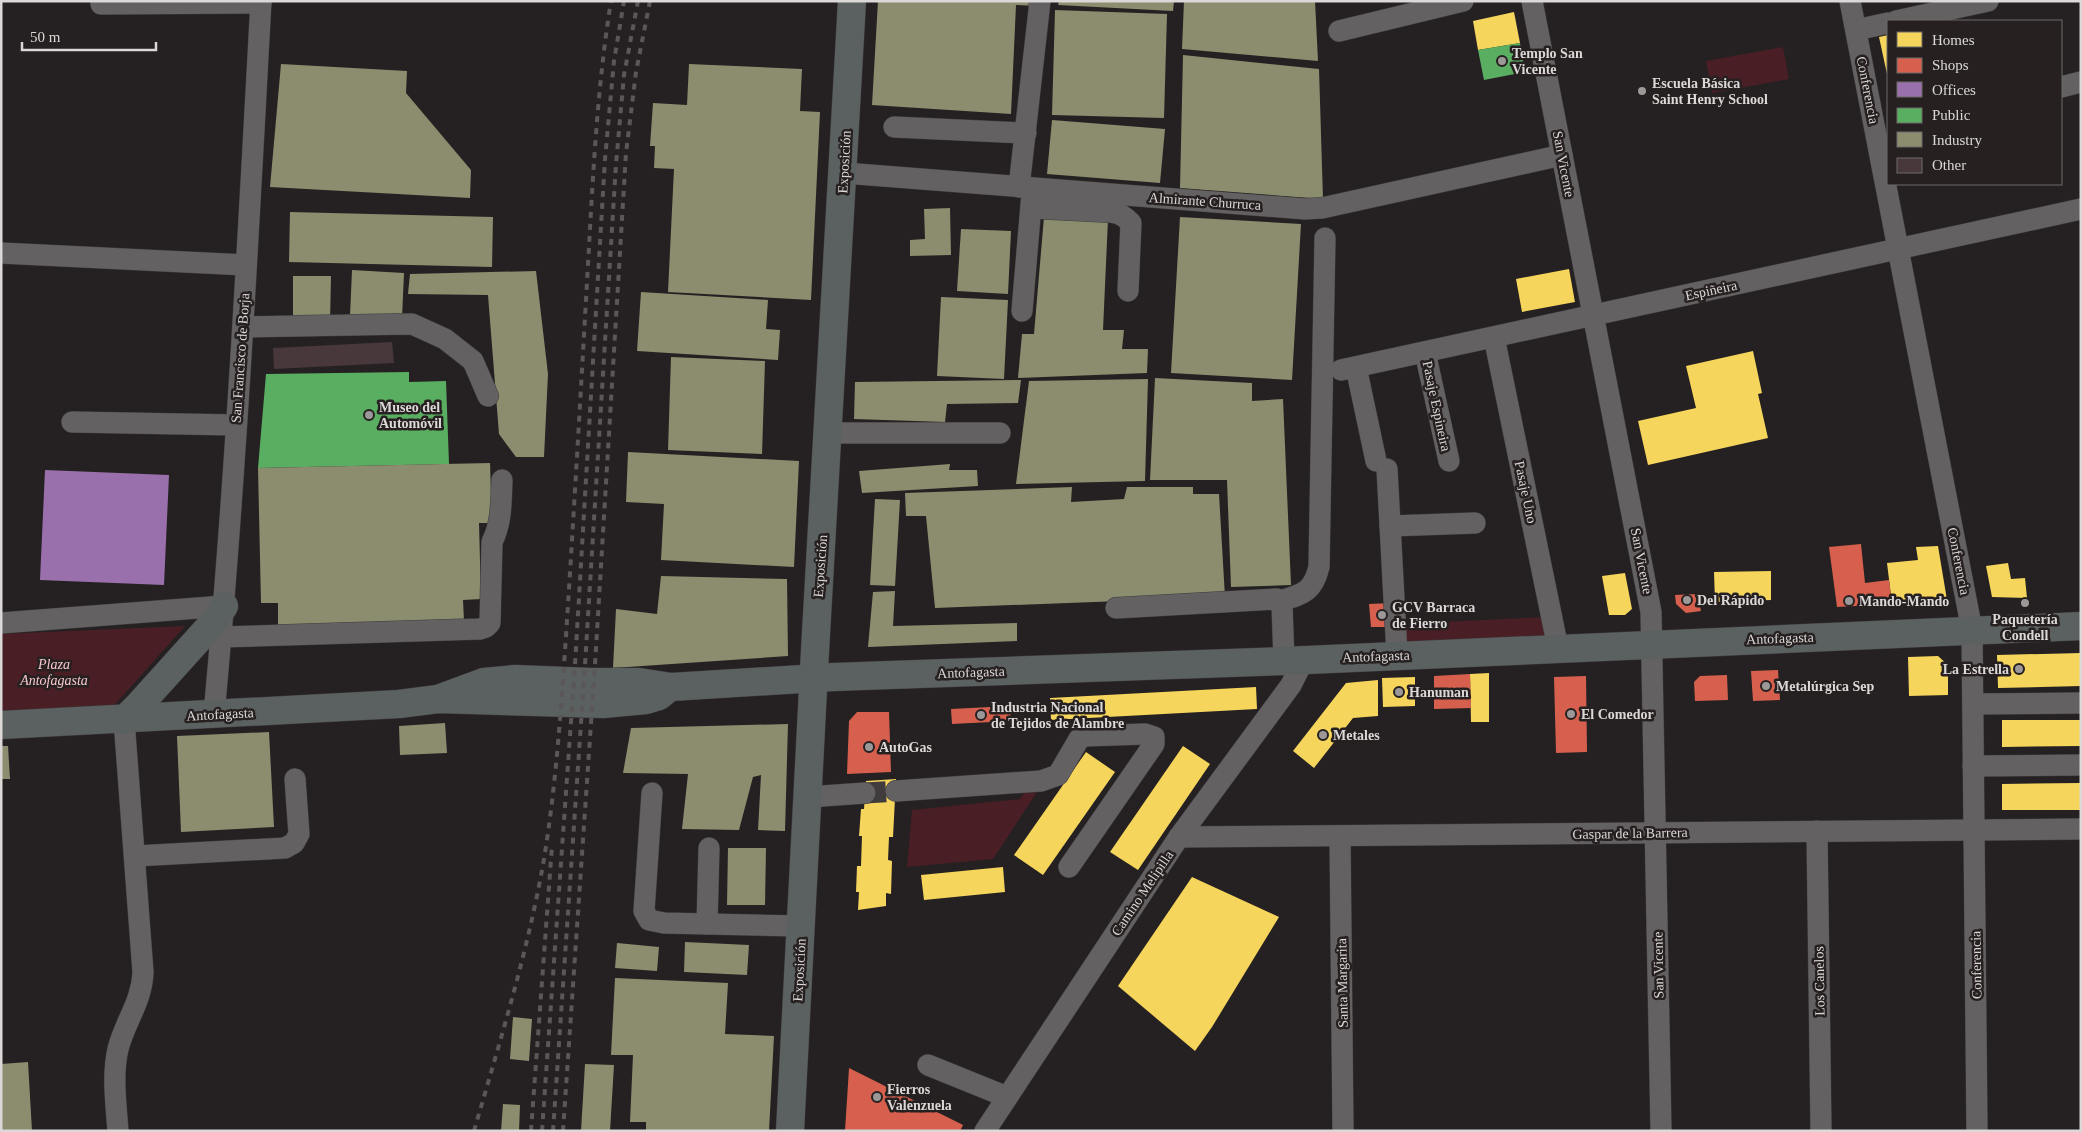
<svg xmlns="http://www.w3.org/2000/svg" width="2082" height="1132" font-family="'Times New Roman',serif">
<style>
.green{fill:#491f25}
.homes{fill:#f6d55c}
.shops{fill:#d6604d}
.offices{fill:#9970ab}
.public{fill:#5aae61}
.industry{fill:#8c8c6e}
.building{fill:#48383b}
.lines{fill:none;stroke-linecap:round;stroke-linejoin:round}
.minor-tunnel{stroke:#403c3d;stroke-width:21;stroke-dasharray:21 11;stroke-linecap:butt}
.minor-casing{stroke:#3f3c3d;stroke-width:22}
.major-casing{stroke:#3f3c3d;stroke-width:29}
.minor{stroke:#636161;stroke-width:21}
.major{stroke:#5b6160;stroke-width:28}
.rail{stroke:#5b5758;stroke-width:4;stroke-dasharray:6 6;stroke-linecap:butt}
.poi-dot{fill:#9c9898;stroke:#262021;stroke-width:2}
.labels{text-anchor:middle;stroke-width:5;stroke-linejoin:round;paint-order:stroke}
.poi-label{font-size:14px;font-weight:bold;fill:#dcd8d8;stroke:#262021;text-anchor:start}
.street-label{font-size:14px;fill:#dcd8d8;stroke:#262021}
.park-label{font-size:14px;font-style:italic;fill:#f7c7ca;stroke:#262021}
</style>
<rect width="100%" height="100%" fill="#252122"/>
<g class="green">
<path d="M1783 47 1789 79 1712 93 1706 61Z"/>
<path d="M1545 617 1550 638 1399 645 1398 624Z"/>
<path d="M185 626 110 710 1 716V634Z"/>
<path d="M1039 789 993 859 907 867 912 810 1020 799 1026 790Z"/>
</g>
<g class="homes">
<path d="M1514 12 1520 43 1478 50 1473 21Z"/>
<path d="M1888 35V74H1887L1879 37Z"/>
<path d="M1569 269 1575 302 1522 312 1516 279Z"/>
<path d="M1753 351 1762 393 1758 394 1768 438 1648 465 1638 421 1696 408 1686 366Z"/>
<path d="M1938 546 1947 600 1892 604 1887 563 1918 560 1916 547Z"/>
<path d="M2008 563 2011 579 2025 578 2027 598 1992 597 1986 566Z"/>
<path d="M1771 571V600L1715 602 1714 572Z"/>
<path d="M1625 573 1632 609 1625 615H1609L1602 576Z"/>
<path d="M2081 653V686L1998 688 1997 655Z"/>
<path d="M1938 656 1948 665V695L1909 696 1908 657Z"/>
<path d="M1489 673V722H1471L1470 674Z"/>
<path d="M1415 677V706L1383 707 1382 678Z"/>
<path d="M1378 680V716L1353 718 1314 768 1293 751 1346 683Z"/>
<path d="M1256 687 1257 709 1051 720 1050 698Z"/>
<path d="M2002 720H2081V746L2002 747Z"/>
<path d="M1183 746 1210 764 1138 870 1110 852Z"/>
<path d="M1086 752 1115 772 1043 875 1014 855Z"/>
<path d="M896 779 893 837H889L888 860 892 861 891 894 886 893V906L858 910 859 892H856L857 866H861L862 836H859L861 809H864L866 781Z"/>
<path d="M2081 783V810H2002V784Z"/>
<path d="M1003 867 1005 892 924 900 921 875Z"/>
<path d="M1192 877 1279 917 1212 1027 1195 1051 1118 986Z"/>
</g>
<g class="shops">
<path d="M1861 544 1865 583 1889 580 1892 604 1837 607 1829 547Z"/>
<path d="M1697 594 1701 611 1686 613 1676 604 1675 595Z"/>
<path d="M1392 603 1393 627H1371L1369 604Z"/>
<path d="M1778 670 1780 700 1753 701 1751 671Z"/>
<path d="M1470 674 1471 708 1434 709V676Z"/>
<path d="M1727 675 1728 700 1695 701 1694 682 1700 676Z"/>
<path d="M1586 676 1587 752 1556 753 1554 677Z"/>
<path d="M1010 706 1011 721 952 724 951 709Z"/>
<path d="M857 712H889L891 772 847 774 849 721Z"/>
<path d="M849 1068 963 1125 960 1131H845Z"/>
</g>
<path class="offices" d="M45 470 169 475 164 585 40 580Z"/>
<g class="public">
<path d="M1520 43 1525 72 1484 80 1478 50Z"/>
<path d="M409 372V382L446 381 449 464 258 468 266 374Z"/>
</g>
<g class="industry">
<path d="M878 1H1038V6L1016 5 1011 114 872 105Z"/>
<path d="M1059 1H1174L1173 11 1058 5Z"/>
<path d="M1184 1H1315L1318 61 1182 49Z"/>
<path d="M1055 10 1167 14 1164 118 1052 115Z"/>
<path d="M1183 55 1319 69 1323 199 1180 188Z"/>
<path d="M281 64 407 71 406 93 471 170 470 198 270 187Z"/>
<path d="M689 64 802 69 800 111 820 112 811 300 668 292 674 169 654 168 655 146H650L653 103 687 105Z"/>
<path d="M1052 120 1165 129 1160 183 1047 174Z"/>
<path d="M950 208 951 255 910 256V240L925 239 924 209Z"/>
<path d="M290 212 493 217 492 267 289 262Z"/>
<path d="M1044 217 1108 219 1103 330H1124L1122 349H1148L1147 373 1018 378 1022 334H1034Z"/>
<path d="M1180 217 1301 224 1292 380 1171 373Z"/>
<path d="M961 229 1011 231 1008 294 957 291Z"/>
<path d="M352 270 404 273 402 318 350 316Z"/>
<path d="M536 271 548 374 544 457H516L499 434 488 295 408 294 410 274Z"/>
<path d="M293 276H331L330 323H293Z"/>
<path d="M641 292 768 300 766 329 780 330 778 360 637 351Z"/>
<path d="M941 297 1008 300 1004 379 937 376Z"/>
<path d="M671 357 765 361 762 454 668 450Z"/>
<path d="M1155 378 1252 383V401L1283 399 1291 585 1231 587 1227 480H1150Z"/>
<path d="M1148 379 1145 481 1016 484 1029 381Z"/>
<path d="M1021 380 1018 403 947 404 945 422 854 419 855 382Z"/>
<path d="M628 452 799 461 794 567 661 560 664 504 626 502Z"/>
<path d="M490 463 492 523H479L481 599 463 600 464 621 278 626V603H261L258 468Z"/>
<path d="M950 464 949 470H977L978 486 862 493 859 471Z"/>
<path d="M1072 487 1071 502 1124 499 1127 487H1193V494H1219L1225 597 935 608 926 516H906L905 493Z"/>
<path d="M875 499 900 500 895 586 870 585Z"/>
<path d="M661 576 787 579 788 656 613 668 616 609 657 614Z"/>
<path d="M895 591 893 626 1017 623V641L868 647 873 592Z"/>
<path d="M445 723 447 753 400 755 399 726Z"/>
<path d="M788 724 785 831 758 830 761 775 753 777 739 830 682 829 688 774 623 773 631 728Z"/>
<path d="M269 732 274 827 181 832 177 736Z"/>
<path d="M1 746H8L10 779H1Z"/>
<path d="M728 848H766L765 905H727Z"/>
<path d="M685 942 749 945 747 975 684 972Z"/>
<path d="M617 943 659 947 657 971 615 968Z"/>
<path d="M615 978 728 983 725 1034 774 1036 769 1131H646V1122H630L633 1055H611Z"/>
<path d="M513 1017 532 1019 529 1061 510 1059Z"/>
<path d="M28 1062 32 1131H1V1064Z"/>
<path d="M585 1064 614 1065 610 1131H581Z"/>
<path d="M503 1104 520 1105 519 1131H501Z"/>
</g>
<path class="building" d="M392 342 394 363 274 369 273 348Z"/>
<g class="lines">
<path class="minor-tunnel" d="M865 793 896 791"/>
<defs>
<g id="minor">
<path d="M1532 1 1651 612 1661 1131"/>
<path d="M1850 1 1972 630 1977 1131"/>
<path d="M101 4 261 3"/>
<path d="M1896 21 1988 1"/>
<path d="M1856 30 1888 23"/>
<path d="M1339 31 1463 1"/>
<path d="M2061 87 2081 82"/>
<path d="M894 127 1026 133"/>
<path d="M844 173 1305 209 1322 208 1562 155"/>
<path d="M1019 187 1040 1"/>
<path d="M1032 208 1110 212C1120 213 1124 216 1131 223L1128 291"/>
<path d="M1 253 246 265"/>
<path d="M1022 311 1032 193"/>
<path d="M243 327 412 324 445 339 473 361 488 396"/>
<path d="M1494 337 1558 648"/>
<path d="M1425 352 1449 461"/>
<path d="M1356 367 1376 461"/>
<path d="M1341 370 2081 209"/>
<path d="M72 422 236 425"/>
<path d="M829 433H1000"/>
<path d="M1387 469 1397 655"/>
<path d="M1390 526 1475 523"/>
<path d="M1280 601C1303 594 1313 592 1319 567L1325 238"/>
<path d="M1116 608 1277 599 1282 605 1284 661"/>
<path d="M1 623 224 606"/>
<path d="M221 637 480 629 486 627 490 623 492 542C502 522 501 502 502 480"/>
<path d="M1973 704 2081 703"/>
<path d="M214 714C236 477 248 239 261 1"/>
<path d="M1973 766 2081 765"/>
<path d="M896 791 1041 781 1058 775 1079 739 1085 736 1145 734 1154 737V744L1069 867"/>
<path d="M652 793 644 911 649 920 664 923 801 926"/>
<path d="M808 797 865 793"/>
<path d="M1817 831 1821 1131"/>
<path d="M1340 836 1343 1131"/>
<path d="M1179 837 2081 829"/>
<path d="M135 856 285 848 294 843 299 834 295 779"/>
<path d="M707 924 709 848"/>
<path d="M928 1065 1007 1097"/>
<path d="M118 1131C116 1104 112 1075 118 1049 125 1021 142 1002 143 972L124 720"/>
<path d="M985 1131 1179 837 1291 685 1304 659"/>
</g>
<g id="major">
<path d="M438 699 484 682 515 679 591 682H639L671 687 834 677 1284 661 2081 626"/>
<path d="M124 720 139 705 213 623 224 606"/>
<path d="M1 725 399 704 438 699 603 704 646 700 659 696 670 687"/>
<path d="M790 1131 815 651 852 1"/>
</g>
</defs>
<use href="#minor" class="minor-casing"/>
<use href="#major" class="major-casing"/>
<use href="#minor" class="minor"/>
<use href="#major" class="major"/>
<g class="rail">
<path d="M474 1131C500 1041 528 951 544 859 556 785 561 710 566 636 574 512 581 388 588 264 593 176 597 88 611 1"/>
<path d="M531 1131 552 846"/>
<path d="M542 1131 575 665 605 159 614 61 624 1"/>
<path d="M553 1131 585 665 616 164 624 75 638 1"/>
<path d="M563 1131 595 665 626 153 636 72 650 1"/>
</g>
</g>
<g class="poi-dot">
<circle cx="1502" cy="61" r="5"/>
<circle cx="1642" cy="91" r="5"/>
<circle cx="369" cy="415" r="5"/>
<circle cx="1687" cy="600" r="5"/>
<circle cx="1849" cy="601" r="5"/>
<circle cx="2025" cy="603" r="5"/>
<circle cx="1382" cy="615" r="5"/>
<circle cx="2019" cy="669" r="5"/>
<circle cx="1766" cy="686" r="5"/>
<circle cx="1399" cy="692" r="5"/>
<circle cx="1571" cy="714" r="5"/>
<circle cx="981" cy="715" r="5"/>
<circle cx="1323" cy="735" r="5"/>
<circle cx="869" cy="747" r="5"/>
<circle cx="877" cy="1097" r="5"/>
</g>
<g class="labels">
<g class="poi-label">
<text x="1512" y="58">Templo San<tspan x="1512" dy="16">Vicente</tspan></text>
<text x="1652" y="88">Escuela Básica<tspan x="1652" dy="16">Saint Henry School</tspan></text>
<text x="379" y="412">Museo del<tspan x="379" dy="16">Automóvil</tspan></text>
<text x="1697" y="605">Del Rápido</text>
<text x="1859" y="606">Mando-Mando</text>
<text x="1392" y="612">GCV Barraca<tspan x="1392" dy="16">de Fierro</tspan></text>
<text x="2025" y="624" text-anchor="middle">Paquetería<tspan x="2025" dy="16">Condell</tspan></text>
<text x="2009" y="674" text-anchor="end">La Estrella</text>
<text x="1776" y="691">Metalúrgica Sep</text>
<text x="1409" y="697">Hanuman</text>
<text x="991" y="712">Industria Nacional<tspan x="991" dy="16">de Tejidos de Alambre</tspan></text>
<text x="1581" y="719">El Comedor</text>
<text x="1333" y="740">Metales</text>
<text x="879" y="752">AutoGas</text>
<text x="887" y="1094">Fierros<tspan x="887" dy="16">Valenzuela</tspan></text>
</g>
<g class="street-label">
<text transform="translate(1868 90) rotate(79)" y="5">Conferencia</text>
<text transform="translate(844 162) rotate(-87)" y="5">Exposición</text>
<text transform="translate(1564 164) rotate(79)" y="5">San Vicente</text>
<text transform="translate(1205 201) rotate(4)" y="5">Almirante Churruca</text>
<text transform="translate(1711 290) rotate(-12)" y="5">Espiñeira</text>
<text transform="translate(240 358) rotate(-86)" y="5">San Francisco de Borja</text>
<text transform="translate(1437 406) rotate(78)" y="5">Pasaje Espineira</text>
<text transform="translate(1526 492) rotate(78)" y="5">Pasaje Uno</text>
<text transform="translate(1642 561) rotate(79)" y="5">San Vicente</text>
<text transform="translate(1959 561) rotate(79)" y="5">Conferencia</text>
<text transform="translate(820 566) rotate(-86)" y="5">Exposición</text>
<text transform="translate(1780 638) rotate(-2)" y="5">Antofagasta</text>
<text transform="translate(1376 656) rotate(-2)" y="5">Antofagasta</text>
<text transform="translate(971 672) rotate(-2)" y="5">Antofagasta</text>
<text transform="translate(220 714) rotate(-3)" y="5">Antofagasta</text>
<text transform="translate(1630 833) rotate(-1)" y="5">Gaspar de la Barrera</text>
<text transform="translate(1142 893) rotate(-56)" y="5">Camino Melipilla</text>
<text transform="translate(1658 965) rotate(-91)" y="5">San Vicente</text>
<text transform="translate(1976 965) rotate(-91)" y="5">Conferencia</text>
<text transform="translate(799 970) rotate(-87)" y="5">Exposición</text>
<text transform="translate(1819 981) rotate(-91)" y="5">Los Canelos</text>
<text transform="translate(1342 983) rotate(-91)" y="5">Santa Margarita</text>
</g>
<g class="park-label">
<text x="54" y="669">Plaza<tspan x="54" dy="16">Antofagasta</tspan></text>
</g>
</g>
<rect width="2082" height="1132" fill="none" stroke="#dcd8d8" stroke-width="5"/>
<rect x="1887" y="20" width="175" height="165" fill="#262021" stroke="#6f6a6a"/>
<rect x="1897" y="32" width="25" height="15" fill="#f6d55c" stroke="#6f6a6a"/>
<text x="1932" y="45" font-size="15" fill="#dcd8d8">Homes</text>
<rect x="1897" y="58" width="25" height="15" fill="#d6604d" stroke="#6f6a6a"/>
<text x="1932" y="70" font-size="15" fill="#dcd8d8">Shops</text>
<rect x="1897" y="82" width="25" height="15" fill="#9970ab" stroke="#6f6a6a"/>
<text x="1932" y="95" font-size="15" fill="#dcd8d8">Offices</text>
<rect x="1897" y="108" width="25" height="15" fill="#5aae61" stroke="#6f6a6a"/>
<text x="1932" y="120" font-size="15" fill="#dcd8d8">Public</text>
<rect x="1897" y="132" width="25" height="15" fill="#8c8c6e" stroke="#6f6a6a"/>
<text x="1932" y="145" font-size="15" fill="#dcd8d8">Industry</text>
<rect x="1897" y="158" width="25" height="15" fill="#48383b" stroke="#6f6a6a"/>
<text x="1932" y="170" font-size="15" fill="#dcd8d8">Other</text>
<path d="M22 42v8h134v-8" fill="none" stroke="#dcd8d8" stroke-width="2.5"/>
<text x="30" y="42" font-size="15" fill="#dcd8d8" stroke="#262021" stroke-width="4" paint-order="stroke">50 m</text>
</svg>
